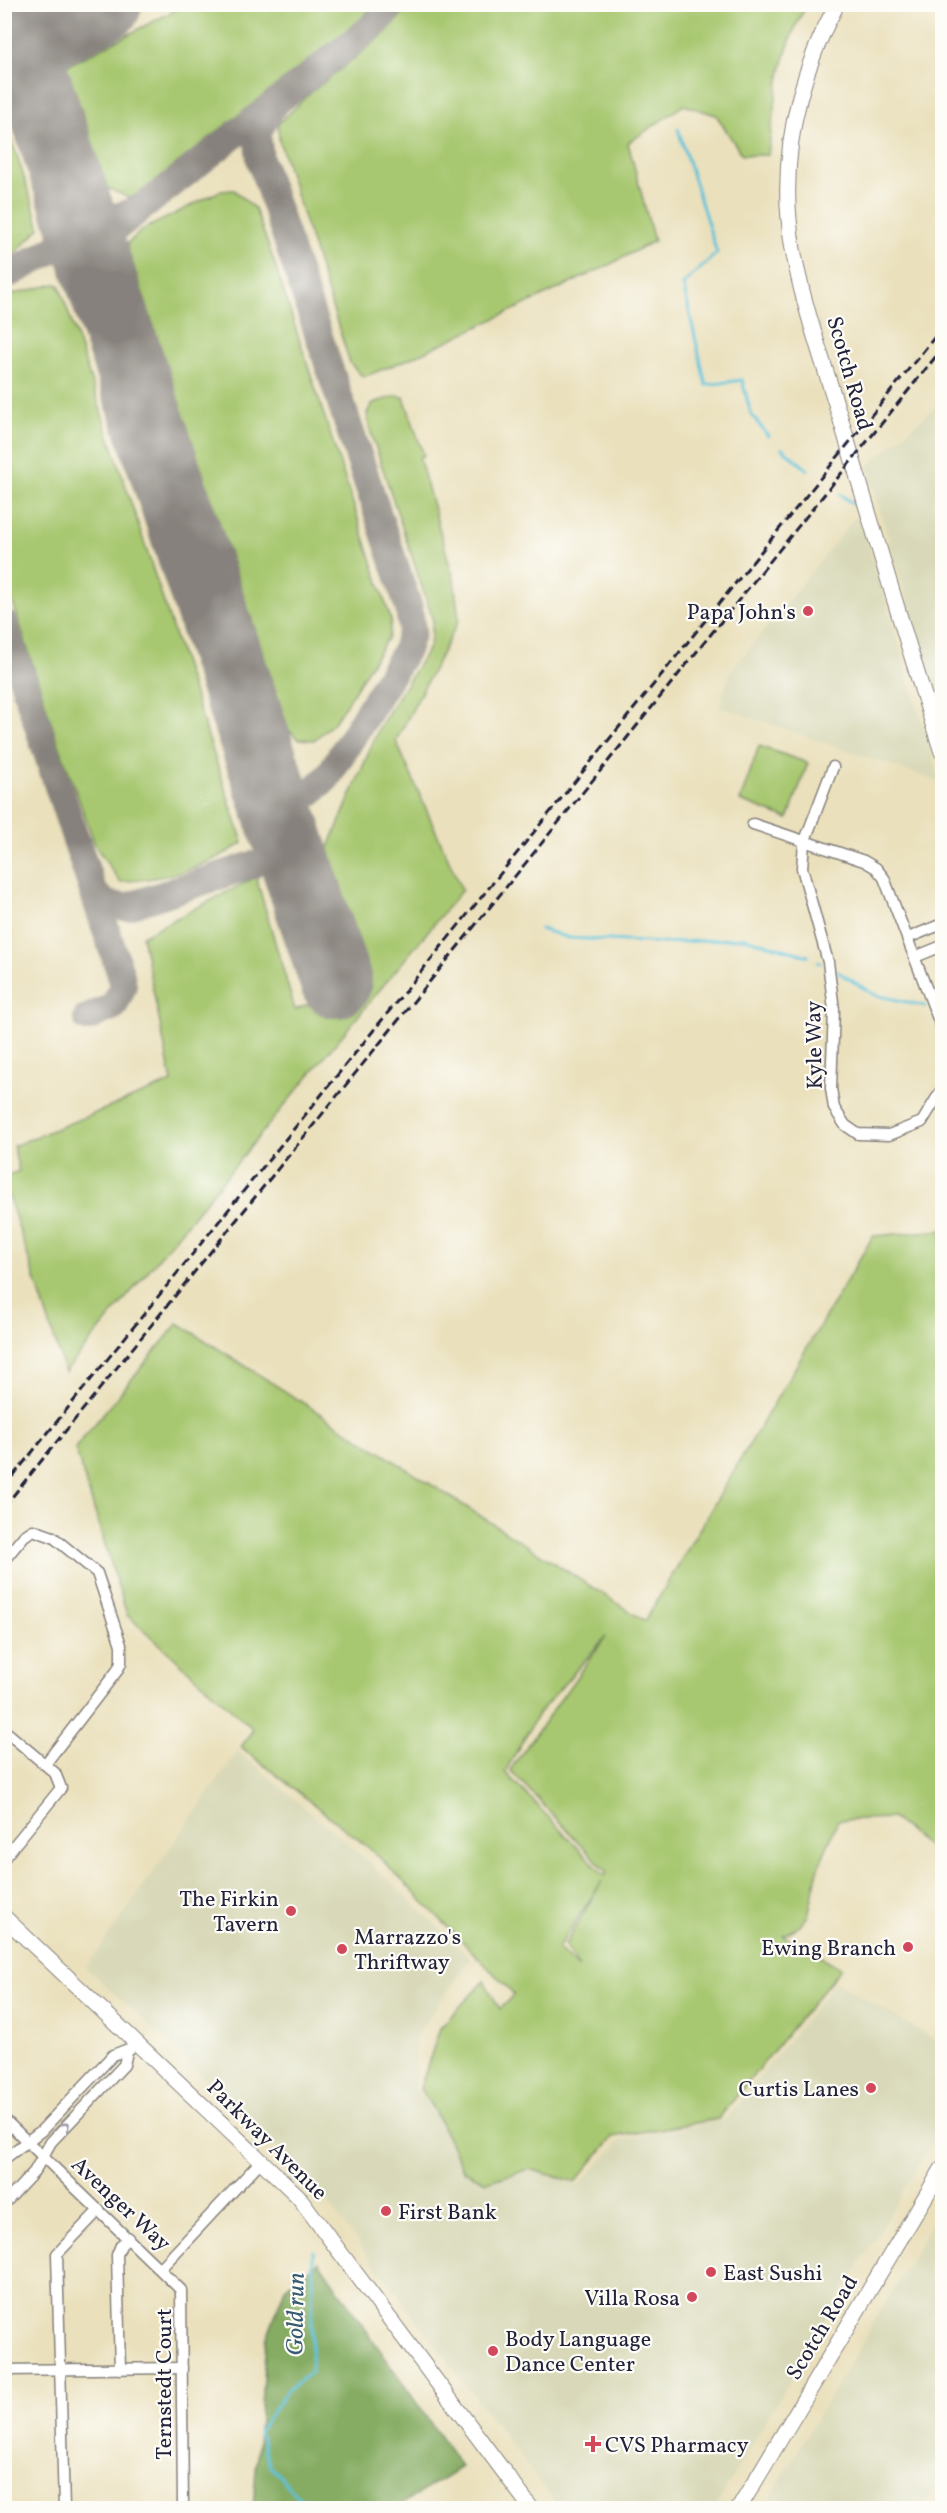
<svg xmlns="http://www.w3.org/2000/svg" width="947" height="2513" font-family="Vollkorn,serif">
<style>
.built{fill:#d9d9b9}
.green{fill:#a7c770;stroke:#647456;stroke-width:1.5;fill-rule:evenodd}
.forest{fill:#85ac62;stroke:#54674e;stroke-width:1.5}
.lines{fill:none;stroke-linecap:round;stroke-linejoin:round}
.stream{stroke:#5cc1d9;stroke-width:3}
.taxiway{stroke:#86817c;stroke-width:28}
.runway{stroke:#86817c;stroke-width:72}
.minor-casing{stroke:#86817c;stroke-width:13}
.secondary-casing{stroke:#86817c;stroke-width:17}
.minor{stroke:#fff;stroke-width:10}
.secondary{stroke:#fff;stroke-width:15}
.rail{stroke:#22223b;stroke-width:3;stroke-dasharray:9 4.5;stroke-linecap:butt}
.oneway{stroke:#9c9ca7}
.poi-dot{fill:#d1495b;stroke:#fdfcf7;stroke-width:2}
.labels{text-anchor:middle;stroke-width:4.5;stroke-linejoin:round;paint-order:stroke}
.street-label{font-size:22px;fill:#22223b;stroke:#fdfcf7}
.poi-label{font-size:22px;fill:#22223b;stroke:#fdfcf7;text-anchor:end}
.water-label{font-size:24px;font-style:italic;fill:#365a72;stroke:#fdfcf7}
</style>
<rect width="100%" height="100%" fill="#fdfcf7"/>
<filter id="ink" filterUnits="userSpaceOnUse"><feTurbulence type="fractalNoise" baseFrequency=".0167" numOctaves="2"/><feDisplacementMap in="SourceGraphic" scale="12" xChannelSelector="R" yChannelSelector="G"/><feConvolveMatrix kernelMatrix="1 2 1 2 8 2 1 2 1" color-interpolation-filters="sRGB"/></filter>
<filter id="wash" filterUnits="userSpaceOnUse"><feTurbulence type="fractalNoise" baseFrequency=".008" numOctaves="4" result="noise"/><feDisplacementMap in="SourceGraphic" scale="24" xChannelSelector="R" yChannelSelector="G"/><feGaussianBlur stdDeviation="1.35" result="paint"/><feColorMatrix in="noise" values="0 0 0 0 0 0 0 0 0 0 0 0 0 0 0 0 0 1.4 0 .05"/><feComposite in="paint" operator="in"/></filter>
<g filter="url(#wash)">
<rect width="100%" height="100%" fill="#eae0bc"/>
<g class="built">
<path d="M942 401V711L921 648 867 467Z"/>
<path d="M859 513 940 782 719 707 730 672Z"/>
<path d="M238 1751 369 1862 471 1958 415 2037 417 2091 434 2110 464 2171 486 2182 529 2169 578 2186 621 2140 726 2119 836 1981 942 2044V2126L714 2508H559L312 2182 141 2017 86 1968Z"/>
<path d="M942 2207V2476L923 2508H764Z"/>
</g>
<g class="green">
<path d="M185 5H374L355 25 140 193 129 198 103 186 65 67Z"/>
<path d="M409 5V4L807 5C779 49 775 104 768 155H742L716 115 684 105 628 143 654 241 609 265 409 359 363 377 350 363 279 140 278 124 307 96 381 37Z"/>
<path d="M5 126 17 155 40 228 12 256 5 259Z"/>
<path d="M234 190 255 209 271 253 391 620 389 636 334 723 314 740 298 739 283 724 126 255 128 243 142 230 220 191Z"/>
<path d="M55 284 59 285 72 323 243 843C200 870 170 878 120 882L96 847 54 731 5 578V296Z"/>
<path d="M396 396 404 397 424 456 419 457 454 580 459 620 396 741 462 890 65 1372 5 1185V1176L19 1171 13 1146 172 1082 142 936 256 877 295 1010 369 980 326 854 379 728 430 646 433 620 369 427 367 413 373 403Z"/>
<path d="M759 746 808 763 788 819 740 801Z"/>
<path d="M942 1230V1857L892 1818 838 1820 818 1869 808 1916 799 1927 783 1935 841 1968 718 2119 613 2137 575 2182 529 2169 486 2182 464 2171 434 2110 420 2089 440 2028 484 1981 500 2009 514 1994 374 1852 241 1747 253 1729 127 1615 75 1448 178 1323 645 1621 873 1236ZM606 1636 510 1770 607 1872 605 1876 505 1772 538 1714ZM602 1881 565 1945 579 1968 558 1948Z"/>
</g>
<path class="forest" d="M319 2262 461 2467 396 2508H253L266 2340 285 2288Z"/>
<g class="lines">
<g class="stream">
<path d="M678 129 717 253 683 284 706 385 742 380 751 414 768 436"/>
<path d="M782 448 808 470"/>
<path d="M840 494 857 507"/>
<path d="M541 929 569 938 665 943 745 938 808 956"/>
<path d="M818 962 820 963"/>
<path d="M838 972 875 995 925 1006"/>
<path d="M306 2508V2505L270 2466 259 2432 287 2390 311 2372 313 2251"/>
</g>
<g class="taxiway">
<path d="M273 105 257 133 260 159 409 608 412 631 406 650 327 778 306 796"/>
<path d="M68 181C79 214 106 226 137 209"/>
<path d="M91 275 112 314"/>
<path d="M4 277 60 246 68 234 76 205"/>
<path d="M104 290C92 261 95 250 116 228L378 22 394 4"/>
<path d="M4 624 121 975 123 986 114 1006 87 1018"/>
<path d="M93 892 108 905 126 907 252 865"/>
</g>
<g class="runway">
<path d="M9 4 336 982"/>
<path d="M4 58 106 4"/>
</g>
</g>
</g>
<g filter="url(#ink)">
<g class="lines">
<defs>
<g id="minor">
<path d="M833 767 804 843 802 868 828 962 834 1010 831 1088 834 1108 845 1125 858 1134 889 1135 922 1122 942 1089"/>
<path d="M753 824 864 861 876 868 884 878 942 1029"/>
<path d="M908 938 942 924"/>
<path d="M915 957 942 946"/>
<path d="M4 1560 24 1536 33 1530 53 1537 97 1573 121 1645V1663L117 1671 46 1763"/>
<path d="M4 1730 55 1773 61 1788 4 1858"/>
<path d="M4 2119 181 2290 183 2508"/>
<path d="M4 2159 41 2131 113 2055 131 2048"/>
<path d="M4 2204 34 2172 51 2142 124 2065 127 2052"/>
<path d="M160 2269 261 2161"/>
<path d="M120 2369 117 2255 121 2245 128 2238"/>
<path d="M4 2370 182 2368"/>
<path d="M64 2508 57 2254 99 2210"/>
</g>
<g id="secondary">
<path d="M837 4C803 67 785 134 788 205 791 274 820 350 840 417 873 529 906 641 942 752"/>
<path d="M4 1917 298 2196 531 2508"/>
<path d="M739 2508 942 2169"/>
</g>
</defs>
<use href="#minor" class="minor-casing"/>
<use href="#secondary" class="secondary-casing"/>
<use href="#minor" class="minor"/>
<use href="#secondary" class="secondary"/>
<g class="rail">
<path d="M4 1487 942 328"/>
<path d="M4 1507 942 349"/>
</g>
</g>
<defs><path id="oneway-chevron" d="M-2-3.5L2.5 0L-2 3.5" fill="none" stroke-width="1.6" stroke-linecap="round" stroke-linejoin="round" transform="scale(1.5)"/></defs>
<use class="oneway" href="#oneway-chevron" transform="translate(66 2126) rotate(-47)"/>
</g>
<g class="poi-dot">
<circle cx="808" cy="611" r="6"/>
<circle cx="291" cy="1911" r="6"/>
<circle cx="908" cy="1947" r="6"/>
<circle cx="342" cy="1949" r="6"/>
<circle cx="871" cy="2088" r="6"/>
<circle cx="386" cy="2211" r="6"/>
<circle cx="711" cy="2272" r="6"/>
<circle cx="692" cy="2297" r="6"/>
<circle cx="493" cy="2351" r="6"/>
<path d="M590 2435h6v6h6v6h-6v6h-6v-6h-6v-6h6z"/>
</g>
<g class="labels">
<g class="street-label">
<text transform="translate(851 373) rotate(74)" y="8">Scotch Road</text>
<text transform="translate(813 1045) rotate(-91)" y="8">Kyle Way</text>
<text transform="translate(268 2139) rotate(45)" y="8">Parkway Avenue</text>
<text transform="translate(122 2203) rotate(43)" y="8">Avenger Way</text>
<text transform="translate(821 2327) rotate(-59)" y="8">Scotch Road</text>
<text transform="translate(163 2384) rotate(-90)" y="8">Ternstedt Court</text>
</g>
<g class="poi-label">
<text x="796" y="619">Papa John's</text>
<text x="279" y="1906">The Firkin<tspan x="279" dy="25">Tavern</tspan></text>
<text x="354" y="1944" text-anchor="start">Marrazzo's<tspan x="354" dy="25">Thriftway</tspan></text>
<text x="896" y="1955">Ewing Branch</text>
<text x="859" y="2096">Curtis Lanes</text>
<text x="398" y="2219" text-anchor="start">First Bank</text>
<text x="723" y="2280" text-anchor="start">East Sushi</text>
<text x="680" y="2305">Villa Rosa</text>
<text x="505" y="2346" text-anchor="start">Body Language<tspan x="505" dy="25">Dance Center</tspan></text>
<text x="605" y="2452" text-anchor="start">CVS Pharmacy</text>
</g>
<g class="water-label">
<text transform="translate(295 2314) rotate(-89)" y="8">Gold run</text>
</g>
</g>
<rect width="947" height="2513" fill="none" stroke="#fdfcf7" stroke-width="24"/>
</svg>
